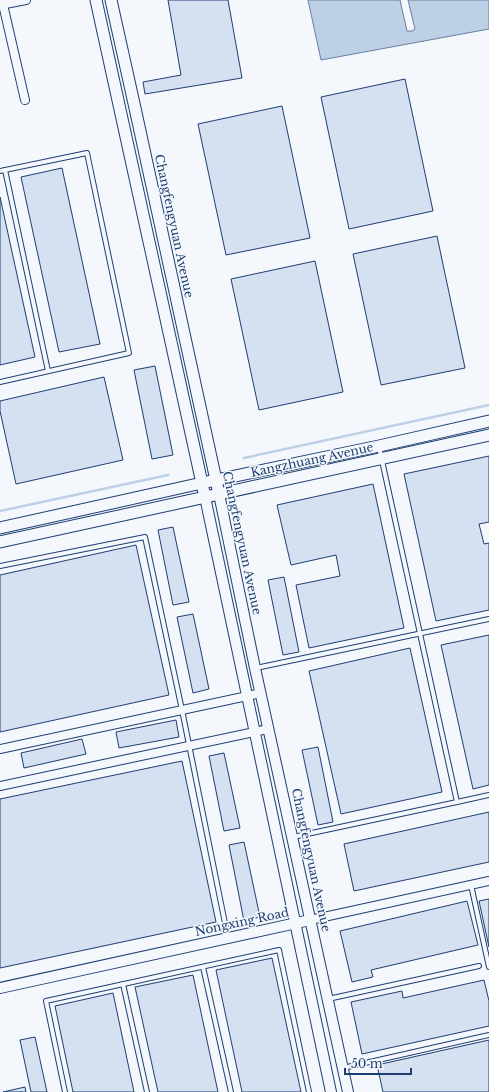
<svg xmlns="http://www.w3.org/2000/svg" width="489" height="1092" font-family="'Libre Baskerville',serif">
<style>
.water{fill:#bed0e5;stroke:#687fa3}
.lines{fill:none;stroke-linecap:round;stroke-linejoin:round}
.stream{stroke:#bed0e5;stroke-width:2.5}
.building{fill:#d5e0f0;stroke:#1d3f73}
.service-casing{stroke:#1d3f73;stroke-width:6}
.minor-casing{stroke:#1d3f73;stroke-width:10}
.tertiary-casing{stroke:#1d3f73;stroke-width:12}
.secondary-casing{stroke:#1d3f73;stroke-width:13}
.service{stroke:#f4f7fb;stroke-width:4}
.minor{stroke:#f4f7fb;stroke-width:8}
.tertiary{stroke:#f4f7fb;stroke-width:10}
.secondary{stroke:#f4f7fb;stroke-width:11}
.labels{text-anchor:middle;stroke-width:3;stroke-linejoin:round;paint-order:stroke}
.street-label{font-size:12px;fill:#1d3f73;stroke:#f4f7fb}
</style>
<rect width="100%" height="100%" fill="#f4f7fb"/>
<path class="water" d="M308 0H400L407 31H412L415 29 408 0H489V29L321 60Z"/>
<g class="lines">
<g class="stream">
<path d="M244 458 489 405"/>
<path d="M0 511 168 475"/>
</g>
</g>
<g class="building">
<path d="M168 0H228L242 78 145 94 143 82 181 75Z"/>
<path d="M405 79 433 211 349 229 321 97Z"/>
<path d="M282 106 310 238 226 255 198 124Z"/>
<path d="M62 168 100 344 59 352 21 177Z"/>
<path d="M0 197 35 357 0 365Z"/>
<path d="M437 236 465 368 381 385 353 254Z"/>
<path d="M315 261 343 392 259 410 231 279Z"/>
<path d="M155 366 173 455 152 459 134 370Z"/>
<path d="M104 377 123 460 16 484 0 411V401Z"/>
<path d="M489 456V522L479 524 484 544 489 543V610L436 621 404 474Z"/>
<path d="M373 484 404 628 309 648 296 585 340 576 336 555 291 565 277 505Z"/>
<path d="M173 527 189 602 173 605 158 530Z"/>
<path d="M136 545 169 695 0 732V575Z"/>
<path d="M284 577 299 652 283 655 268 580Z"/>
<path d="M193 614 209 689 193 693 177 617Z"/>
<path d="M489 635V785L473 789 441 645Z"/>
<path d="M410 648 442 792 341 814 309 671Z"/>
<path d="M176 720 179 737 119 748 116 732Z"/>
<path d="M82 739 86 754 24 768 21 753Z"/>
<path d="M318 747 333 822 318 825 302 750Z"/>
<path d="M224 753 240 828 224 831 209 756Z"/>
<path d="M182 761 216 922 0 968V799Z"/>
<path d="M489 812V862L354 891 344 844Z"/>
<path d="M244 842 260 917 244 921 229 845Z"/>
<path d="M489 899V947L479 901Z"/>
<path d="M467 901 478 945 371 970 373 977 352 982 340 931Z"/>
<path d="M272 958 301 1092H242L216 970Z"/>
<path d="M193 975 218 1092H158L135 987Z"/>
<path d="M484 980 489 1001V1026L362 1054 351 1002 402 991 403 998Z"/>
<path d="M113 993 134 1092H73L55 1006Z"/>
<path d="M35 1037 47 1092H31L20 1040Z"/>
<path d="M489 1040V1092H383L377 1065Z"/>
<path d="M25 1087 26 1092H3Z"/>
</g>
<g class="lines">
<defs>
<g id="service">
<path d="M5 170 48 371"/>
<path d="M0 171 87 153 129 353 0 382"/>
<path d="M0 566 145 537 182 710 228 938"/>
<path d="M256 668 489 619"/>
<path d="M457 802 489 795"/>
<path d="M293 837 457 802 379 447"/>
<path d="M471 885 489 967"/>
<path d="M203 967 231 1092"/>
<path d="M123 984 147 1092"/>
<path d="M328 999 479 966"/>
<path d="M343 1068 489 1035"/>
<path d="M65 1092 46 1001 279 950 309 1092"/>
</g>
<g id="minor">
<path d="M2 0 25 100"/>
<path d="M0 5 26 0"/>
<path d="M0 749 261 693"/>
<path d="M0 786 268 729"/>
<path d="M310 920 489 881"/>
</g>
<g id="tertiary">
<path d="M219 494 255 668 348 1092"/>
<path d="M205 497 331 1092"/>
<path d="M0 988 310 920"/>
</g>
<g id="secondary">
<path d="M96 0 205 497"/>
<path d="M111 0 135 108 219 494"/>
<path d="M0 528 202 483 379 446 489 421"/>
<path d="M0 542 489 435"/>
</g>
</defs>
<use href="#service" class="service-casing"/>
<use href="#minor" class="minor-casing"/>
<use href="#tertiary" class="tertiary-casing"/>
<use href="#secondary" class="secondary-casing"/>
<use href="#service" class="service"/>
<use href="#minor" class="minor"/>
<use href="#tertiary" class="tertiary"/>
<use href="#secondary" class="secondary"/>
</g>
<g class="labels">
<g class="street-label">
<text transform="translate(174 226) rotate(78)" y="4">Changfengyuan Avenue</text>
<text transform="translate(312 460) rotate(-12)" y="4">Kangzhuang Avenue</text>
<text transform="translate(242 543) rotate(78)" y="4">Changfengyuan Avenue</text>
<text transform="translate(311 860) rotate(78)" y="4">Changfengyuan Avenue</text>
<text transform="translate(242 922) rotate(-12)" y="4">Nongxing Road</text>
</g>
</g>
<path d="M345 1068v6h66v-6" fill="none" stroke="#1d3f73" stroke-width="2"/>
<text x="351" y="1068" font-size="12" fill="#1d3f73" stroke="#f4f7fb" stroke-width="3" paint-order="stroke">50 m</text>
</svg>
